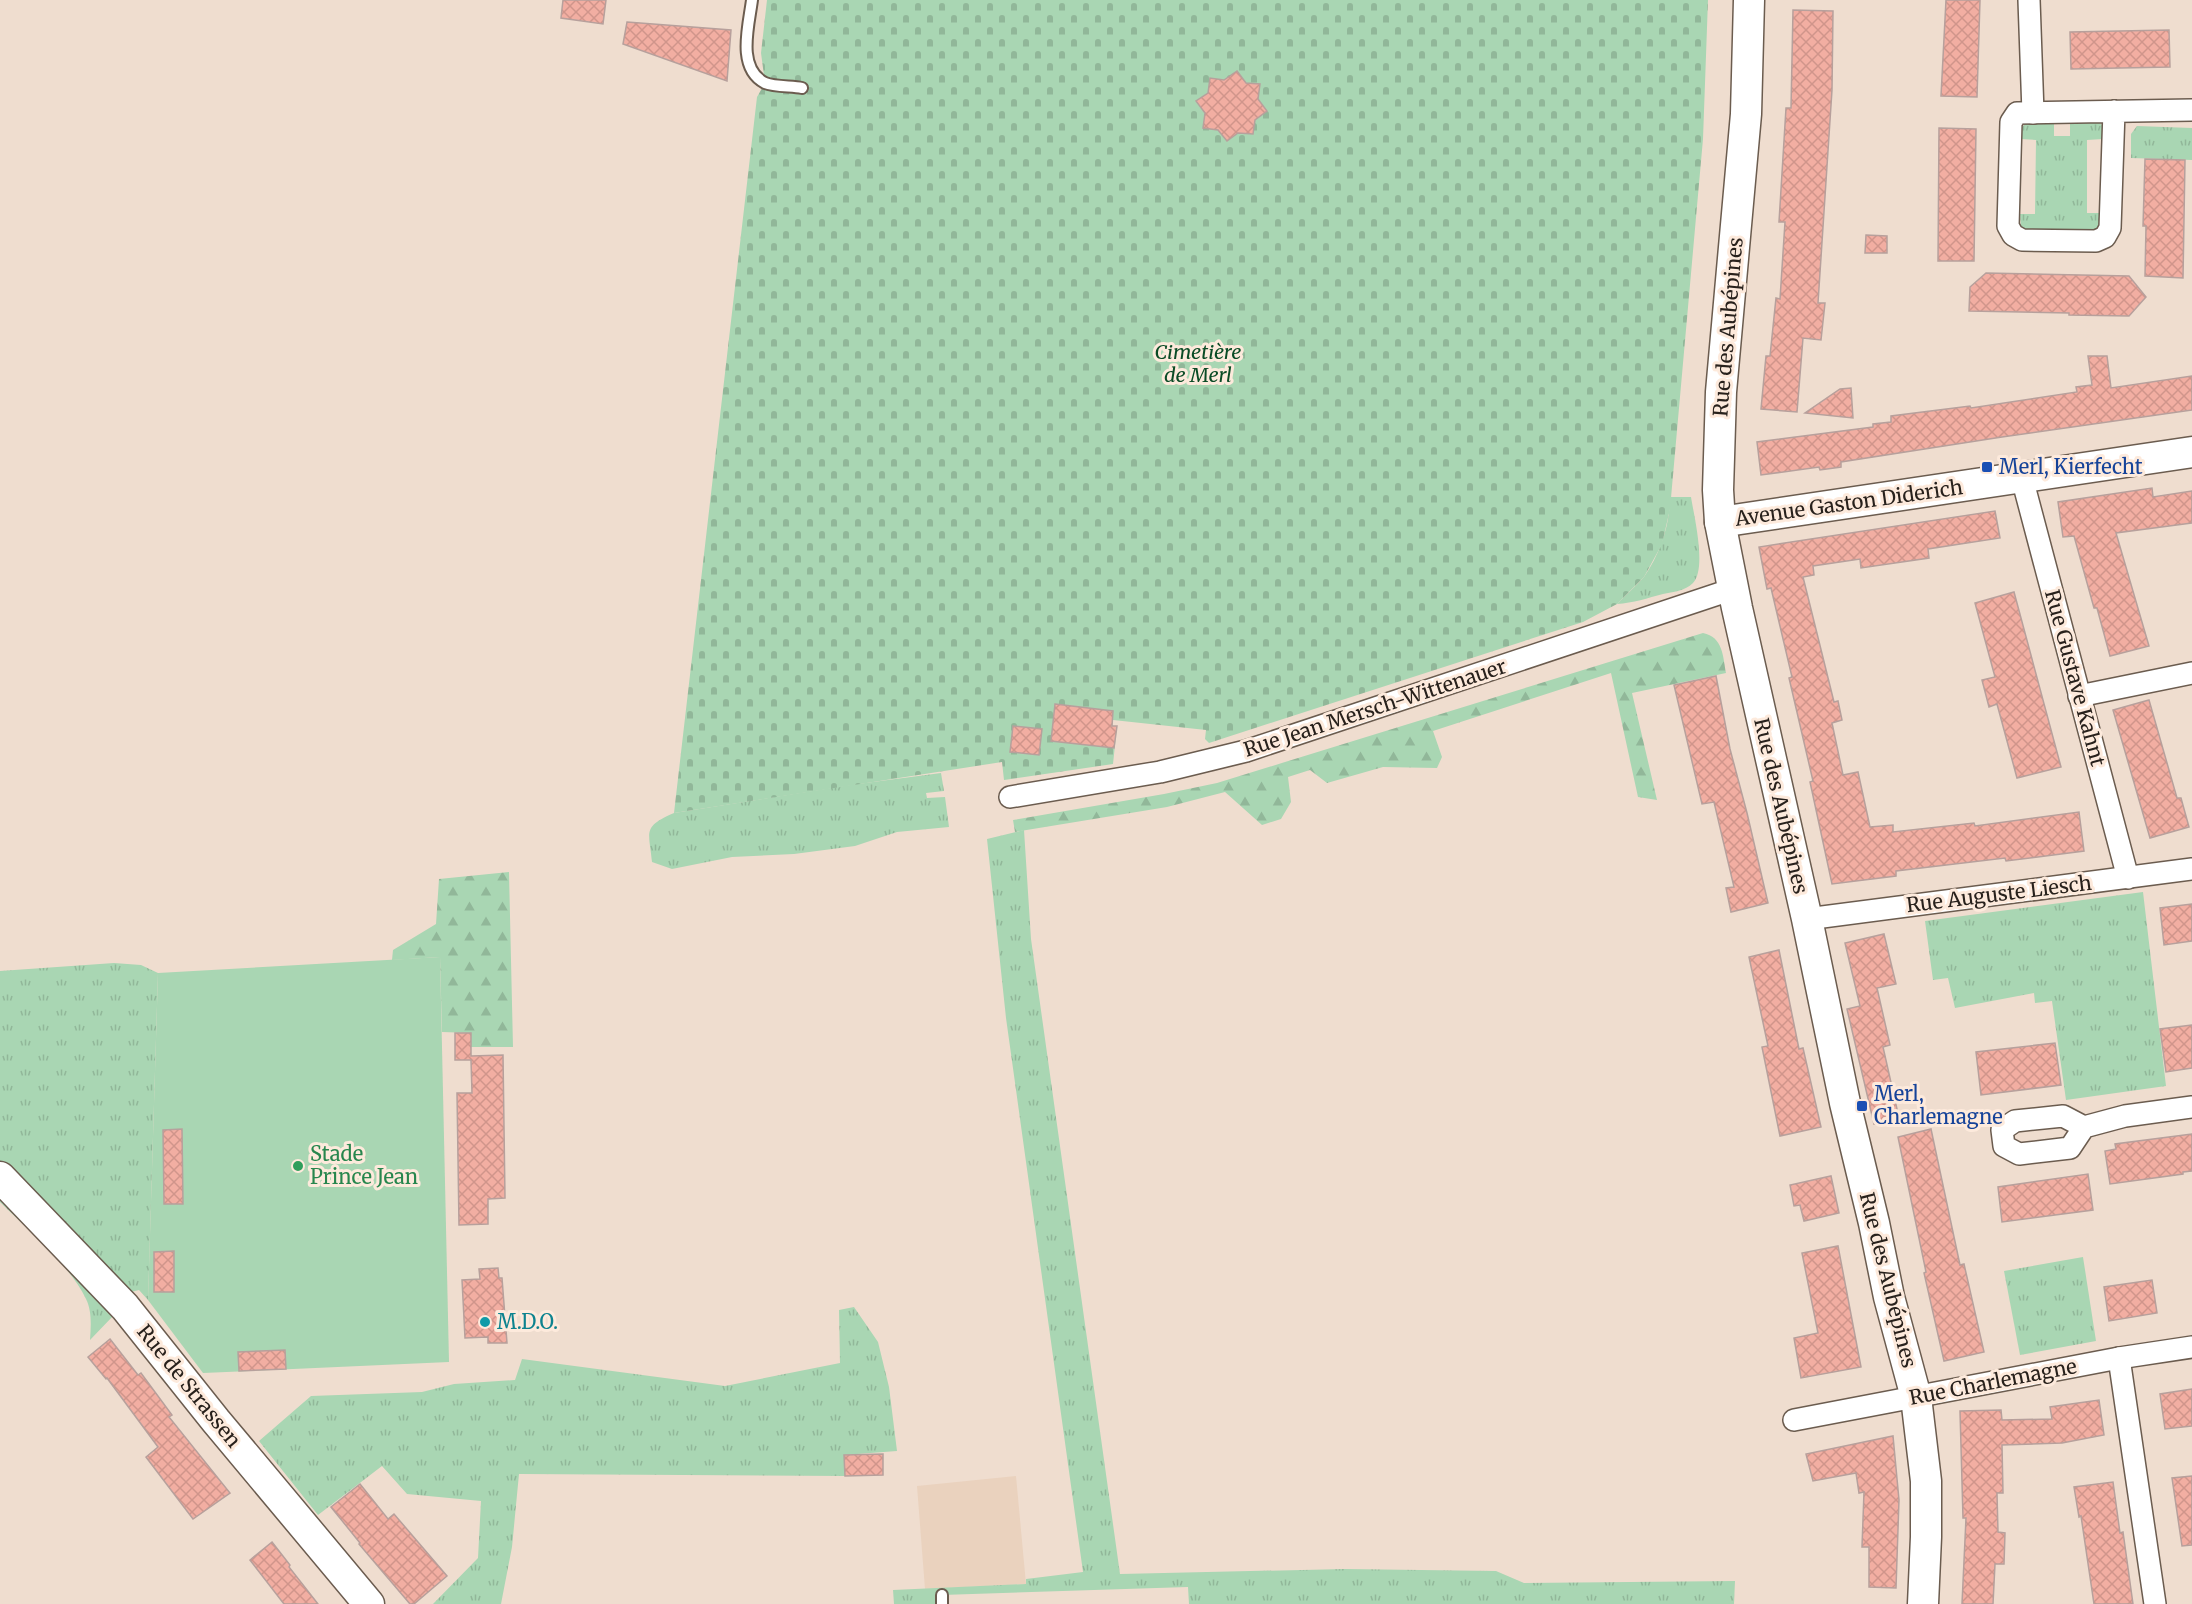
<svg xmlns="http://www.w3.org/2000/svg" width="2192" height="1604" font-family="Merriweather,serif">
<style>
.built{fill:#ead2be}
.grass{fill:url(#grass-tufts)}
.forest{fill:url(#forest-firs)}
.cemetery{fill:url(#cemetery-stones)}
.park{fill:#a9d6b3}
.building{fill:url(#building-cross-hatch);stroke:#b7a09c;stroke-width:1.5}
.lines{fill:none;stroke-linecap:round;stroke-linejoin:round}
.lane-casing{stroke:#6b5c4f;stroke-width:14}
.street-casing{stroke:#6b5c4f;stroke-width:24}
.secondary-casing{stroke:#6b5c4f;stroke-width:33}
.lane{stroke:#fff;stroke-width:10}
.street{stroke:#fff;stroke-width:21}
.secondary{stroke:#fff;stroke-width:30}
.transit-dot{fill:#1a4fb4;stroke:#fdeadc;stroke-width:2}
.leisure-dot{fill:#2e9e5b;stroke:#fdeadc;stroke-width:2}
.culture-dot{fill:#0f9aa8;stroke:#fdeadc;stroke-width:2}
.labels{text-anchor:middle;stroke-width:6;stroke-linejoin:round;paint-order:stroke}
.street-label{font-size:20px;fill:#28211c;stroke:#fdeadc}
.park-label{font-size:20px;font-style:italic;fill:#0a4b25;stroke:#fdeadc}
.transit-label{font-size:20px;fill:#164399;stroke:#fdeadc;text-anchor:start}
.leisure-label{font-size:20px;fill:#27864d;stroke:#fdeadc;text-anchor:start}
.culture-label{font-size:20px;fill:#0d838f;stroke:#fdeadc;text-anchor:start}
</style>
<defs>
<pattern id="grass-tufts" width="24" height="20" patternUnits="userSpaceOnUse" patternTransform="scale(1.5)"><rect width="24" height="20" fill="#a9d6b3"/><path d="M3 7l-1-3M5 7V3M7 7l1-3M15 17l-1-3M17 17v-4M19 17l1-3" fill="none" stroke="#91b799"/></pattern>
<pattern id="forest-firs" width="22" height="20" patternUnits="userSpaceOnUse" patternTransform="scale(1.5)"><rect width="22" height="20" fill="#a9d6b3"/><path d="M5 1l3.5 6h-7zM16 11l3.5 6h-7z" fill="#91b799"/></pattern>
<pattern id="cemetery-stones" width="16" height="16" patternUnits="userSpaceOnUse" patternTransform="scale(1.5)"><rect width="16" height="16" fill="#a9d6b3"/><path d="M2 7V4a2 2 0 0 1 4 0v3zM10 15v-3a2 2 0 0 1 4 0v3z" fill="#91b799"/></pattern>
<pattern id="building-cross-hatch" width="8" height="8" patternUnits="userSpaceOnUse" patternTransform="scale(1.5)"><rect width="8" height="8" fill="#f2aea2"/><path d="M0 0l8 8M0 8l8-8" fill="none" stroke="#d0958b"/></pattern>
</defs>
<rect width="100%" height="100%" fill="#efddcf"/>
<path class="built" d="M1016 1476 1026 1584 925 1589 917 1486Z"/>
<g class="grass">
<path d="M2070 120H2096L2102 125 2103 139 2087 140V213H2102L2101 226 2093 232 2027 230 2021 227 2020 214H2035L2036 140 2021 139V128L2028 122 2054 121V136H2070Z"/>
<path d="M2137 126 2192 128V160L2131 158V134Z"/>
<path d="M1670 497H1691C1694 516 1707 569 1693 583 1685 591 1673 592 1663 594 1648 598 1633 603 1617 604 1626 595 1636 586 1644 577 1660 554 1670 525 1670 497Z"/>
<path d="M941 773 944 791 926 793 927 798 945 797 949 827 897 832 855 846 794 854 732 857 672 869 652 862C649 831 642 827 674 813L850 785Z"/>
<path d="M1024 830 1031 939 1120 1574 1345 1569 1496 1571 1524 1583 1735 1581 1734 1604H1189L1188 1587 942 1595V1604H894L893 1590 1026 1584V1579L1083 1572 1006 1018 987 839Z"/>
<path d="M2143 892 2166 1086 2066 1100 2052 1001 2035 1003 2034 993 1955 1008 1948 978 1933 980 1925 921Z"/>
<path d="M114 963 141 965 158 973 148 1300 139 1290 131 1292 119 1278 98 1297 114 1315 90 1340C91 1326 92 1311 86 1299 70 1265 27 1229 0 1202V971Z"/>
<path d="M2083 1257 2096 1341 2020 1355 2004 1271Z"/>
<path d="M854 1307 878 1342 889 1387 897 1451 844 1455 845 1476 519 1474 512 1547 501 1604H433L478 1558 481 1501 407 1494 382 1466 318 1515 259 1441 311 1396 422 1392 454 1384 515 1380 522 1359 725 1386 840 1363 839 1310Z"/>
</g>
<g class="forest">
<path d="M1703 633C1723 637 1723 656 1726 673L1632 693 1657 800 1638 797 1611 673 1433 731 1442 757 1437 768 1383 767 1327 783 1310 770 1288 777 1291 802 1281 819 1262 825 1225 792 1167 807 1015 832 1013 820 1164 794 1217 783Z"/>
<path d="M509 872 513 1047H471V1033L442 1032 440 957 392 960 393 950 436 924 439 879Z"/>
</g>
<path class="cemetery" d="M767 0H1708L1703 139 1670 509 1662 544 1644 577 1617 604 1583 622 1209 743 1205 739 1206 730 1113 720 1112 726H1117L1113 764 1004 780 1002 762 674 813 757 97 765 83 761 53Z"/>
<path class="park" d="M440 957 449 1362 203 1373 148 1300 158 973Z"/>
<g class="building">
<path d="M563 0H606L603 24 561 18Z"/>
<path d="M1946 0H1980L1977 97 1941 96Z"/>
<path d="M1793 10 1833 11 1832 90 1818 303H1825L1821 340 1803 338 1797 412 1761 409 1766 356H1770L1776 298 1780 299 1785 222H1779L1786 108H1791Z"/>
<path d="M627 22 731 30 727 81 623 44Z"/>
<path d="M2169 30 2170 67 2071 69 2070 32Z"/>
<path d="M1237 71 1246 83 1260 84 1258 99 1267 111 1255 120 1253 134 1238 133 1227 141 1218 130 1203 128 1205 113 1196 101 1208 93 1210 78 1224 80Z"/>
<path d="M1939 128 1976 129 1974 261H1938Z"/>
<path d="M2145 159 2185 160 2183 278 2145 276 2146 226H2143Z"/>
<path d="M1866 235 1887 236V253H1865Z"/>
<path d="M1986 273 2129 276 2146 297 2129 316 2069 315V313L1969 311 1970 287Z"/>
<path d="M2088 356H2107L2111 388 2192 376V410L2002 437 1841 462V467L1820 470 1819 467 1761 475 1757 442 1873 427V424L1891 422V416L1970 406 1971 408 2077 392 2076 387 2092 385Z"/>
<path d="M1851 388 1853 418 1805 413 1840 389Z"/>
<path d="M2152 488 2153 497 2192 491V523L2116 533 2149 646 2110 656 2097 608H2094L2074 536 2063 537 2058 502Z"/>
<path d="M1995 511 2000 538 1928 549 1929 558 1861 568 1860 559 1813 566 1814 575 1803 577 1834 702 1838 701 1842 720 1832 723 1843 775 1858 772 1870 827 1893 825V832L1974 823 1975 826 2079 812 2084 851 2006 861 2005 858 1896 871V876L1832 884 1810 782 1813 781 1789 678 1792 677 1771 588 1767 589 1759 547Z"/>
<path d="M2014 592 2061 767 2017 778 1997 704 1989 707 1982 680 1995 677 1975 603Z"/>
<path d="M1716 676 1730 749 1747 813 1768 903 1731 912 1726 888 1734 887 1714 802 1702 804 1674 685Z"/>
<path d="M2149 700 2177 798H2181L2189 827 2150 838 2113 710Z"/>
<path d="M1055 704 1113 711 1112 726H1117L1114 748 1051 741Z"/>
<path d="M1013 726 1042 729 1039 755 1010 752Z"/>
<path d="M2192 904V941L2164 945 2160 908Z"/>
<path d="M1884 934 1896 984 1877 988 1890 1045 1883 1047 1899 1118 1874 1124 1847 1009 1860 1006 1845 943Z"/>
<path d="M1779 950 1799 1049 1803 1048 1821 1127 1780 1136 1762 1047 1768 1046 1749 957Z"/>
<path d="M2192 1025V1068L2166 1072 2160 1029Z"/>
<path d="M455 1033H471V1056L503 1055 505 1198 488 1199V1224L459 1225 457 1093H472L471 1060H455Z"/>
<path d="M2055 1043 2061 1085 1981 1095 1976 1052Z"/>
<path d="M182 1129 183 1204H164L163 1130Z"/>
<path d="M1931 1129 1960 1265 1964 1264 1984 1352 1944 1361 1924 1273 1926 1272 1898 1137Z"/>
<path d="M2192 1134V1171L2183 1172V1174L2110 1184 2105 1151 2116 1149 2115 1144Z"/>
<path d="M2088 1174 2093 1210 2002 1222 1998 1187Z"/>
<path d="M1831 1176 1839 1213 1804 1221 1800 1205 1794 1206 1790 1185Z"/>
<path d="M1838 1246 1861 1367 1801 1378 1794 1338 1818 1333 1802 1253Z"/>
<path d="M174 1251V1292H154V1252Z"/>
<path d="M498 1268 499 1278H502L507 1343H488V1337L465 1338 462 1280 480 1279 479 1269Z"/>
<path d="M2152 1280 2157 1313 2109 1321 2104 1287Z"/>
<path d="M110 1339 138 1375 141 1373 172 1415 169 1417 230 1493 193 1519 146 1457 158 1447 107 1378 106 1379 88 1357Z"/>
<path d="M285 1350 286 1369 239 1371 238 1352Z"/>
<path d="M2192 1389V1426L2165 1429 2160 1394Z"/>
<path d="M2099 1400 2104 1435 2062 1443 2002 1445 2003 1493H1997L1998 1532 2005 1533 2004 1564H1995L1993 1604H1962L1966 1518H1963L1960 1411 2001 1410 2002 1420 2052 1419 2050 1407Z"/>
<path d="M1893 1436 1899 1500 1896 1588 1869 1587V1547H1862L1864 1492 1859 1493 1856 1473 1813 1481 1806 1454Z"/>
<path d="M883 1454V1475L845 1476 844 1455Z"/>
<path d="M2192 1476V1545L2182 1546 2172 1478Z"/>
<path d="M2113 1482 2120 1533 2123 1532 2133 1604H2094L2081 1516 2079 1517 2074 1487Z"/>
<path d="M360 1484 388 1519 394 1514 447 1576 414 1604H410L359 1544 360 1543 331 1507Z"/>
<path d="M272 1542 290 1565 289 1567 318 1604H284L250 1560Z"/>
</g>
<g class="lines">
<defs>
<g id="lane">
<path d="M752 0C749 25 736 68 765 83 775 87 792 86 802 88"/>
<path d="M942 1595V1604"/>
</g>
<g id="street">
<path d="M2029 0 2033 113"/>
<path d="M2114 111 2110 228 2105 237 2096 241 2022 240 2013 235 2008 226 2011 122 2017 113 2192 110"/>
<path d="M2022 478 2128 878"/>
<path d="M2079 696 2192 673"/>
<path d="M1010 797 1160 772 1246 751 1733 589"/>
<path d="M1807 919 2192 869"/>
<path d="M2084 1127 2063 1116 2015 1121 2002 1130 2004 1146 2019 1154 2070 1148 2084 1127 2125 1116 2192 1107"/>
<path d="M2119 1358 2155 1604"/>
<path d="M1794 1420 2119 1358 2192 1347"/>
</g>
<g id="secondary">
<path d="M1749 0 1746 114 1721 392 1718 490 1720 522 1737 608 1807 919 1845 1103 1874 1223 1889 1297 1916 1397 1926 1481V1537L1923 1604"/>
<path d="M1720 522 2192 452"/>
<path d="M0 1177 125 1307 216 1421 369 1604"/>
</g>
</defs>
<use href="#lane" class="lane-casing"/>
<use href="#street" class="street-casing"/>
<use href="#secondary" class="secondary-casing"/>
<use href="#lane" class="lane"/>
<use href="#street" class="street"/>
<use href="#secondary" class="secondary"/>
</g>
<g class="transit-dot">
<rect x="1981" y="461" width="12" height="12" rx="3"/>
<rect x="1856" y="1100" width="12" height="12" rx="3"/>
</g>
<circle class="leisure-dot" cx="298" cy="1166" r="6"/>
<circle class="culture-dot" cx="485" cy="1322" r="6"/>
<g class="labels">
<g class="street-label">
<text transform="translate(1728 327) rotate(-85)" y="7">Rue des Aubépines</text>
<text transform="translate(1849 503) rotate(-8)" y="7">Avenue Gaston Diderich</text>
<text transform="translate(2075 678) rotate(75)" y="7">Rue Gustave Kahnt</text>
<text transform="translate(1375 708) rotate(-18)" y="7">Rue Jean Mersch-Wittenauer</text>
<text transform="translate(1781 806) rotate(77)" y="7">Rue des Aubépines</text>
<text transform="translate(1999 894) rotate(-7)" y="7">Rue Auguste Liesch</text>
<text transform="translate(1888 1280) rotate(76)" y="7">Rue des Aubépines</text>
<text transform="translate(1993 1382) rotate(-11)" y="7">Rue Charlemagne</text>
<text transform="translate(189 1386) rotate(51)" y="7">Rue de Strassen</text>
</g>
<g class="park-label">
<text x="1198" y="359">Cimetière<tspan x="1198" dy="23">de Merl</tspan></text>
</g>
<g class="transit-label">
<text x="1999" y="474">Merl, Kierfecht</text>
<text x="1874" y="1101">Merl,<tspan x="1874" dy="23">Charlemagne</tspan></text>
</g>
<g class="leisure-label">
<text x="310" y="1161">Stade<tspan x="310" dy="23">Prince Jean</tspan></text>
</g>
<g class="culture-label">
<text x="497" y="1329">M.D.O.</text>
</g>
</g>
</svg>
